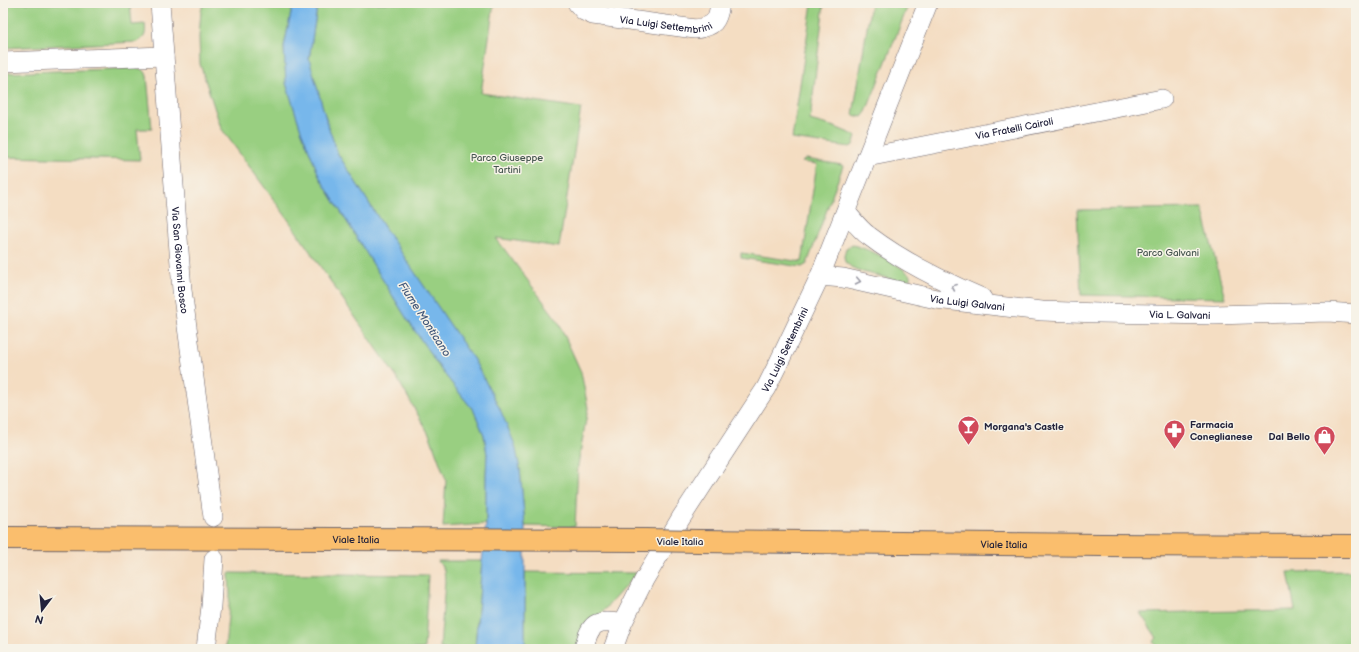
<svg xmlns="http://www.w3.org/2000/svg" width="1359" height="652" font-family="'Balsamiq Sans',sans-serif">
<style>
.green{fill:#99cf81;stroke:#5e785e}
.water{fill:#77b7eb;stroke:#4c6c93}
.lines{fill:none;stroke-linecap:round;stroke-linejoin:round}
.minor-casing{stroke:#6c636a;stroke-width:20}
.major-casing{stroke:#6c636a;stroke-width:24}
.minor{stroke:#fff;stroke-width:19}
.major{stroke:#fabe6d;stroke-width:22}
.major-bridge-casing{stroke:#6c636a;stroke-width:24;stroke-linecap:butt}
.major-bridge{stroke:#fabe6d;stroke-width:22}
.oneway{stroke:#9c9ca7}
.labels{text-anchor:middle;stroke-width:3;stroke-linejoin:round;paint-order:stroke}
.street-label{font-size:10px;fill:#22223b;stroke:#f7f3e8}
.park-label{font-size:10px;fill:#465650;stroke:#f7f3e8}
.poi-label{font-size:10px;font-weight:bold;fill:#22223b;stroke:#f7f3e8;text-anchor:start}
.water-label{font-size:11px;font-style:italic;fill:#405679;stroke:#f7f3e8}
</style>
<rect width="100%" height="100%" fill="#f7f3e8"/>
<filter id="ink" filterUnits="userSpaceOnUse"><feTurbulence type="fractalNoise" baseFrequency=".025" numOctaves="2"/><feDisplacementMap in="SourceGraphic" scale="8" xChannelSelector="R" yChannelSelector="G"/><feConvolveMatrix kernelMatrix="1 2 1 2 8 2 1 2 1" color-interpolation-filters="sRGB"/></filter>
<filter id="wash" filterUnits="userSpaceOnUse"><feTurbulence type="fractalNoise" baseFrequency=".012" numOctaves="4" result="noise"/><feDisplacementMap in="SourceGraphic" scale="16" xChannelSelector="R" yChannelSelector="G"/><feGaussianBlur stdDeviation="0.9" result="paint"/><feColorMatrix in="noise" values="0 0 0 0 0 0 0 0 0 0 0 0 0 0 0 0 0 1.4 0 .05"/><feComposite in="paint" operator="in"/></filter>
<g filter="url(#wash)">
<rect width="100%" height="100%" fill="#f4ddc2"/>
<g class="green">
<path d="M3 3H130L132 25 145 24C146 33 146 38 137 42L3 48Z"/>
<path d="M204 3H293L284 47 286 83 301 130 320 178 407 319 442 371 474 411 484 435 487 454 486 476V524L443 527 446 480 430 436 397 378 285 215 221 128 200 64 199 37 201 11Z"/>
<path d="M320 3H494L481 93 581 108 559 247 496 238 558 321 581 372 588 408 578 465 575 527 525 526 520 469 500 409 474 360 386 230 338 154 328 126 309 59 317 8Z"/>
<path d="M812 3H824L810 120 835 127 854 135 856 137 853 145 850 147 792 139Z"/>
<path d="M871 3H909L866 112 862 117 853 115Z"/>
<path d="M137 68C143 69 145 70 147 76L152 129H137L140 160 3 157V73Z"/>
<path d="M806 159 842 165 843 166 807 264 802 267 741 258V253L802 262 817 164 802 162Z"/>
<path d="M1202 208 1225 298 1081 295 1077 210Z"/>
<path d="M853 245C869 249 898 263 910 275V279L903 282 855 270 845 262 844 256 846 248Z"/>
<path d="M438 561H482L475 649H440L445 581 444 570Z"/>
<path d="M1356 571V642L1350 649H1159L1153 641 1157 638 1140 613 1295 610 1288 572Z"/>
<path d="M525 572 637 573 597 618 579 649H525Z"/>
<path d="M229 573 428 575 424 649H225L230 595Z"/>
</g>
<path class="water" d="M293 3H320L317 8 309 59 328 126 338 154 386 230 474 360 500 409 515 445 520 469 525 526V649H475L482 561 486 524V476L487 454 484 435 474 411 442 371 407 319 320 178 301 130 286 83 284 47Z"/>
</g>
<g filter="url(#ink)">
<g class="lines">
<defs>
<g id="minor">
<path id="s1" d="M160 3 182 290 213 517"/>
<path id="s2" d="M577 3 584 11 593 15 695 29C714 27 718 21 720 3"/>
<path d="M3 62 164 56"/>
<path id="s3" d="M867 157 1162 99"/>
<path d="M846 212C853 220 860 230 869 236 903 262 942 281 982 298"/>
<path id="s4" d="M820 276 843 278 936 299 1042 311 1099 313 1214 315 1328 312 1356 314"/>
<path d="M206 649 211 606 214 559"/>
<path d="M584 649C589 623 597 618 622 624"/>
<path id="s5" d="M613 649 622 624 644 580 681 518 766 388 779 362 820 276 928 3"/>
</g>
<g id="major">
<path id="s6" d="M3 538 645 540"/>
<path id="s7" d="M699 541 1101 545 1356 546"/>
</g>
</defs>
<use href="#minor" class="minor-casing"/>
<use href="#major" class="major-casing"/>
<use href="#minor" class="minor"/>
<use href="#major" class="major"/>
<defs>
<path id="major-bridge" d="M645 540 699 541"/>
</defs>
<use href="#major-bridge" class="major-bridge-casing"/>
<use href="#major-bridge" class="major-bridge"/>
</g>
<defs><path id="oneway-chevron" d="M-2-3.5L2.5 0L-2 3.5" fill="none" stroke-width="1.6" stroke-linecap="round" stroke-linejoin="round"/></defs>
<g class="oneway">
<use href="#oneway-chevron" transform="translate(858 281) rotate(12)"/>
<use href="#oneway-chevron" transform="translate(954 287) rotate(-157)"/>
</g>
</g>
<defs>
<symbol id="bar-pin" viewBox="-11 -11 22 30"><path d="M0 17L-7.5 6A9.5 9.5 0 1 1 7.5 6Z" fill="#d1495b" stroke="#f7f3e8"/><path d="M-6-5H6L.8 .8V4.5H3.5V6h-7V4.5H-.8V.8Z" fill="#fff"/></symbol>
<symbol id="pharmacy-pin" viewBox="-11 -11 22 30"><path d="M0 17L-7.5 6A9.5 9.5 0 1 1 7.5 6Z" fill="#d1495b" stroke="#f7f3e8"/><path d="M-2-6h4v4h4v4h-4v4h-4v-4h-4v-4h4Z" fill="#fff"/></symbol>
<symbol id="shop-pin" viewBox="-11 -11 22 30"><path d="M0 17L-7.5 6A9.5 9.5 0 1 1 7.5 6Z" fill="#d1495b" stroke="#f7f3e8"/><path d="M-5-2.5h2.3a2.7 3.5 0 0 1 5.4 0H5L5.5 6h-11ZM-1.5-2.5h3a1.5 2.3 0 0 0-3 0Z" fill="#fff"/></symbol>
</defs>
<g fill-rule="evenodd">
<use href="#bar-pin" x="956" y="414" width="25" height="34"/>
<use href="#pharmacy-pin" x="1162" y="418" width="25" height="34"/>
<use href="#shop-pin" x="1312" y="424" width="25" height="34"/>
</g>
<g class="labels">
<g class="street-label">
<text dy="4" stroke="none"><textPath href="#s2" startOffset="94">Via Luigi Settembrini</textPath></text>
<text dy="4" stroke="none"><textPath href="#s3" startOffset="150">Via Fratelli Cairoli</textPath></text>
<text dy="4" stroke="none"><textPath href="#s1" startOffset="258">Via San Giovanni Bosco</textPath></text>
<text dy="4" stroke="none"><textPath href="#s4" startOffset="150">Via Luigi Galvani</textPath></text>
<text dy="4" stroke="none"><textPath href="#s4" startOffset="363">Via L. Galvani</textPath></text>
<text dy="4" stroke="none"><textPath href="#s5" startOffset="346">Via Luigi Settembrini</textPath></text>
<text dy="4" stroke="none"><textPath href="#s6" startOffset="353">Viale Italia</textPath></text>
<text x="680" y="545">Viale Italia</text>
<text dy="4" stroke="none"><textPath href="#s7" startOffset="305">Viale Italia</textPath></text>
</g>
<g class="park-label">
<text x="507" y="161">Parco Giuseppe<tspan x="507" dy="12">Tartini</tspan></text>
<text x="1168" y="256">Parco Galvani</text>
</g>
<g class="poi-label">
<text x="1190" y="428">Farmacia<tspan x="1190" dy="12">Coneglianese</tspan></text>
<text x="984" y="430">Morgana's Castle</text>
<text x="1310" y="440" text-anchor="end">Dal Bello</text>
</g>
<g class="water-label">
<text transform="translate(425 319) rotate(57)" y="4">Fiume Monticano</text>
</g>
</g>
<rect width="1359" height="652" fill="none" stroke="#f7f3e8" stroke-width="16"/>
<g transform="translate(42 610) rotate(196)" stroke="#f7f3e8" stroke-width="3" paint-order="stroke">
<path d="M0-3L7 15L0 10L-7 15Z" fill="#22223b"/>
<text y="-6" font-size="11" font-weight="bold" text-anchor="middle" fill="#22223b">N</text>
</g>
</svg>
